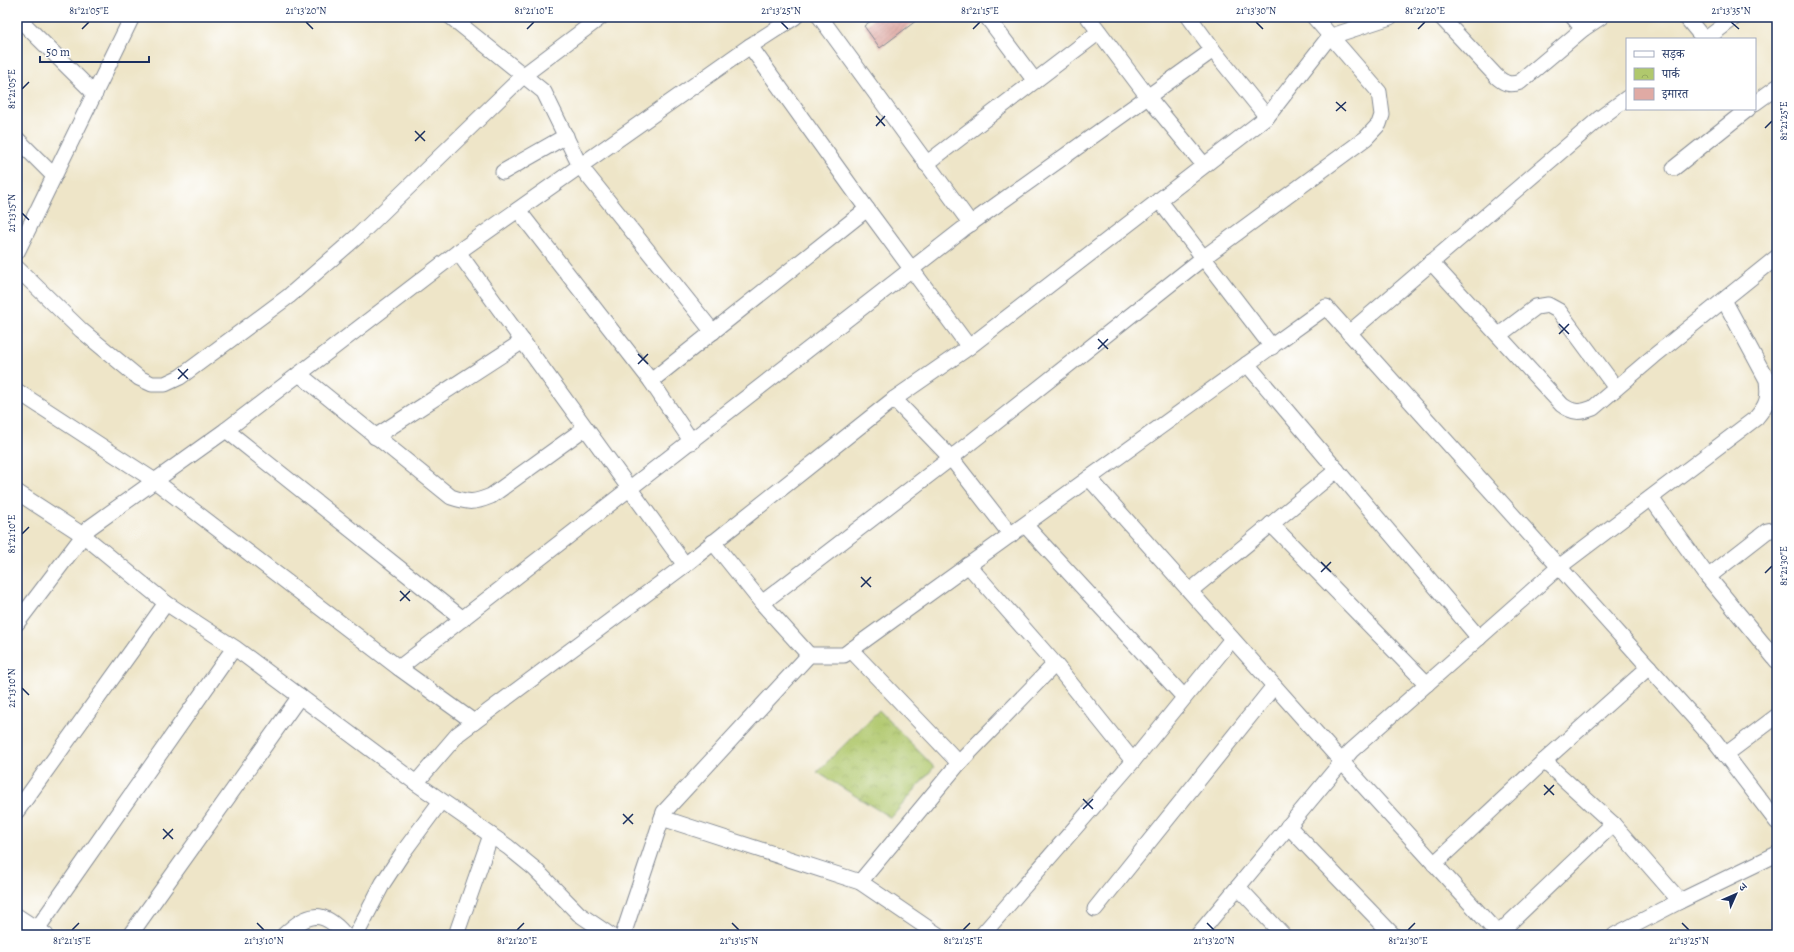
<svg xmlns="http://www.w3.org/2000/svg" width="1794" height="952" font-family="Alegreya,'Noto Serif Devanagari',serif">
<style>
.park{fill:url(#park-crowns);stroke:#667c66}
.building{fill:url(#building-hatch)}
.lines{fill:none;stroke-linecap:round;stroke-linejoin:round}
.street-casing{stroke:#848a93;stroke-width:17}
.street{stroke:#fff;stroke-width:15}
.ticks{fill:none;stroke:#1b2f5e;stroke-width:1.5}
.neatline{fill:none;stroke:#1b2f5e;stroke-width:1.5}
.ticks-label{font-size:10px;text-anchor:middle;fill:#1b2f5e}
</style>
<defs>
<pattern id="park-crowns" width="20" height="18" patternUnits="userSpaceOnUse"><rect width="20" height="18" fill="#b0c86d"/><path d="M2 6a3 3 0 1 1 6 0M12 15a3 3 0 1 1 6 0" fill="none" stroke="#97ac61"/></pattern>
<pattern id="building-hatch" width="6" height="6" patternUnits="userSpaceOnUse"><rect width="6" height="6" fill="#e0aaa4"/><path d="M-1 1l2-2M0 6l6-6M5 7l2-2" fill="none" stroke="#b58b89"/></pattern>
</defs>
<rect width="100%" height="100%" fill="#fff"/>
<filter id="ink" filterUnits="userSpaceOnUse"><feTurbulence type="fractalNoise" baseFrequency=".025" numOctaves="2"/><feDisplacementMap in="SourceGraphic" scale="8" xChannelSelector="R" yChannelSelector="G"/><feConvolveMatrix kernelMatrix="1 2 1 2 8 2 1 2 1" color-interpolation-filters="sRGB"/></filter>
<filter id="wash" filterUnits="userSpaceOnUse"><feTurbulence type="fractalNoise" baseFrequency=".012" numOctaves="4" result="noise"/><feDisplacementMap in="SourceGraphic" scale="16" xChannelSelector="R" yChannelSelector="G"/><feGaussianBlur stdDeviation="0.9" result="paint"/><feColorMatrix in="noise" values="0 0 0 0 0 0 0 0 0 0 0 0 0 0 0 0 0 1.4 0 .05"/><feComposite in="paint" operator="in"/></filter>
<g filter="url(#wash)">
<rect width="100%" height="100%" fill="#eee5c8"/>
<path class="park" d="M879 710 934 767 891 818 817 772Z"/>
<g id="blocks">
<path class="building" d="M876 17H921L880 48 864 26Z"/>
</g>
</g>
<g filter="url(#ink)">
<use href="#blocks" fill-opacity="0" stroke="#848a93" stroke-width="1"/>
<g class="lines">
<defs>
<g id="street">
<path d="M17 17 95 94"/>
<path d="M451 17 544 92 580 166 713 332"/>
<path d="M820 17 971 224"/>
<path d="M987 17 1035 81"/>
<path d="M1088 17 1148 97 1204 165"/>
<path d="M1189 17 1213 50"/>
<path d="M1441 17 1497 77C1504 83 1510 86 1520 82L1583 29 1601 17"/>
<path d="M1573 17 1583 29"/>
<path d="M1686 17 1704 39"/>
<path d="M1706 39 1735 17"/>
<path d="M750 46 867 209 969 347"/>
<path d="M1755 103 1777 87"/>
<path d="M17 139 54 176"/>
<path d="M926 164 1099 32"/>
<path d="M1674 168 1748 109"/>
<path d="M503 172 566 136"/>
<path d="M1159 200 1272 347"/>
<path d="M518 210 651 381 692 442"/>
<path d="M17 252 132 17"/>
<path d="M458 252 685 565"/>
<path d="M1431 262 1562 405C1573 413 1580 413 1593 408L1654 356 1777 257"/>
<path d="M17 268 81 330 139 378 152 384H165L180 377 289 296 359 235 524 75 601 17"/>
<path d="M1349 333 1600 118 1627 98"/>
<path d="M1499 335 1536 307 1548 305 1559 311 1616 388"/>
<path d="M1247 364 1479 638"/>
<path d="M299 374 451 497C469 503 474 503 491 496L585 428"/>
<path d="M651 381 867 209"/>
<path d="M17 391 155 481 399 668 474 722"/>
<path d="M894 399 951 458 1011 535"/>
<path d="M226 430 463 619"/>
<path d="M375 437 523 341"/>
<path d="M1089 478 1342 762 1499 935"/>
<path d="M17 492 83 535 166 603 235 648 416 783"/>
<path d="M1651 498 1708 577 1777 661"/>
<path d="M1271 524 1427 684"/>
<path d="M1025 525 1184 697"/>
<path d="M713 542 762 603"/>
<path d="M968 565 1055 664 1133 761"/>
<path d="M1708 577 1767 531 1777 529"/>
<path d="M1190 591 1337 470"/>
<path d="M17 623 89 528 226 430 458 252 750 46 795 17"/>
<path d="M851 650 959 763 860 882"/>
<path d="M809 655 762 603 951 458 1203 258 1366 138 1379 124 1382 115 1379 92 1314 17"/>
<path d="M399 668 963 229 1213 50 1267 117"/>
<path d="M1725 755 1777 716"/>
<path d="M1544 761 1649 667"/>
<path d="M959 763 1055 664"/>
<path d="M17 811 166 603"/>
<path d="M662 818 860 882 938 935"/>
<path d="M1288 826 1393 935"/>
<path d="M1434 864 1544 761 1613 824 1680 901 1777 854"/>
<path d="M1238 887 1283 935"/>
<path d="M1095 909 1274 686"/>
<path d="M17 916 46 935"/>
<path d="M37 929 234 648"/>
<path d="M1498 934 1613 824"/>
<path d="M130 935 300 696"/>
<path d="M284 935C308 913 322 908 345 935"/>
<path d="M356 935 383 883 404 851 441 801"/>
<path d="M456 935 491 835"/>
<path d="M610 935 579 914 535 869 508 847 416 783 458 734 685 565 894 399 969 347 1267 117 1329 37 1390 17"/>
<path d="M623 935 664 812 809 655H844L1326 307 1715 741 1777 822"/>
<path d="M982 935 1133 761 1232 639"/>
<path d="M1198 935 1351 751 1559 567 1756 418C1768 404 1769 398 1767 380L1724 300"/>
<path d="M1615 935 1680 901"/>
</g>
</defs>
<use href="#street" class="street-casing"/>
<use href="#street" class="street"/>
</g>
</g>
<path class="ticks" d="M306 22 313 29M781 22 788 29M1256 22 1263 29M1731 22 1739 29M82 29 89 22M527 29 534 22M973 29 980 22M1418 29 1425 22M22 89 29 82M1336 102 1346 111M1336 111 1346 102M876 116 885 126M876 126 885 116M1765 128 1772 121M415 131 425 141M415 141 425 131M22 213 29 220M1559 324 1569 334M1559 334 1569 324M1098 339 1108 349M1098 349 1108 339M638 354 648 364M638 364 648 354M178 369 188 379M178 379 188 369M22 534 29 527M1321 562 1331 572M1321 572 1331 562M1765 573 1772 566M861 577 871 587M861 587 871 577M400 591 410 601M400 601 410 591M22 688 29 695M1544 785 1554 795M1544 795 1554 785M1083 799 1093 809M1083 809 1093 799M623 814 633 824M623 824 633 814M163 829 173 839M163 839 173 829M257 923 264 930M732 923 739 930M1207 923 1214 930M1682 923 1689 930M72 930 79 923M517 930 524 923M963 930 970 923M1408 930 1415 923"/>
<rect width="1794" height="952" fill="none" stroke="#fff" stroke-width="44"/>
<rect x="1626" y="38" width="130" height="72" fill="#ffffff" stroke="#a4acbf"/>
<rect x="1634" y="51" width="20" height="6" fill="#ffffff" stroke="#a4acbf"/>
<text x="1662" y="58" font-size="12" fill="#1b2f5e">सड़क</text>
<rect x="1634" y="68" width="20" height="12" fill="url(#park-crowns)" stroke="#a4acbf"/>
<text x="1662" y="78" font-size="12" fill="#1b2f5e">पार्क</text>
<rect x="1634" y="88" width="20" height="12" fill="#e0aaa4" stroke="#a4acbf"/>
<text x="1662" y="98" font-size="12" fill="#1b2f5e">इमारत</text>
<g transform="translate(1736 894) rotate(45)" stroke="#ffffff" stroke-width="3" paint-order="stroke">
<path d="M0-3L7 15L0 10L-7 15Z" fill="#1b2f5e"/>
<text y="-6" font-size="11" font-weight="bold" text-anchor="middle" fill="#1b2f5e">उ</text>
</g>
<path d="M40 56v6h109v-6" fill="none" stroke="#1b2f5e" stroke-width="2"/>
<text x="46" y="56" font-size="12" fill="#1b2f5e" stroke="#ffffff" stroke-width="3" paint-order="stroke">50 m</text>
<rect x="22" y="22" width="1750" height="908" class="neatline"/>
<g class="ticks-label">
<text x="89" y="14">81°21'05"E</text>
<text x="306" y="14">21°13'20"N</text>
<text x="534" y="14">81°21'10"E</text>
<text x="781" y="14">21°13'25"N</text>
<text x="980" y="14">81°21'15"E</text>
<text x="1256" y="14">21°13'30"N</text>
<text x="1425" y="14">81°21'20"E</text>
<text x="1731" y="14">21°13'35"N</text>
<text transform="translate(11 89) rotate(-90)" y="4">81°21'05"E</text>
<text transform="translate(1783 121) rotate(-90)" y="4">81°21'25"E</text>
<text transform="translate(11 213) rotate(-90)" y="4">21°13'15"N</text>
<text transform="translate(11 534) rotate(-90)" y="4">81°21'10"E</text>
<text transform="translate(1783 566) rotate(-90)" y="4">81°21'30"E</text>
<text transform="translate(11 688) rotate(-90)" y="4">21°13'10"N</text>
<text x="72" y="944">81°21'15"E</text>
<text x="264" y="944">21°13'10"N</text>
<text x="517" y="944">81°21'20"E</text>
<text x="739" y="944">21°13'15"N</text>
<text x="963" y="944">81°21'25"E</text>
<text x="1214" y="944">21°13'20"N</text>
<text x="1408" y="944">81°21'30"E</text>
<text x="1689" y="944">21°13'25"N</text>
</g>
</svg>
